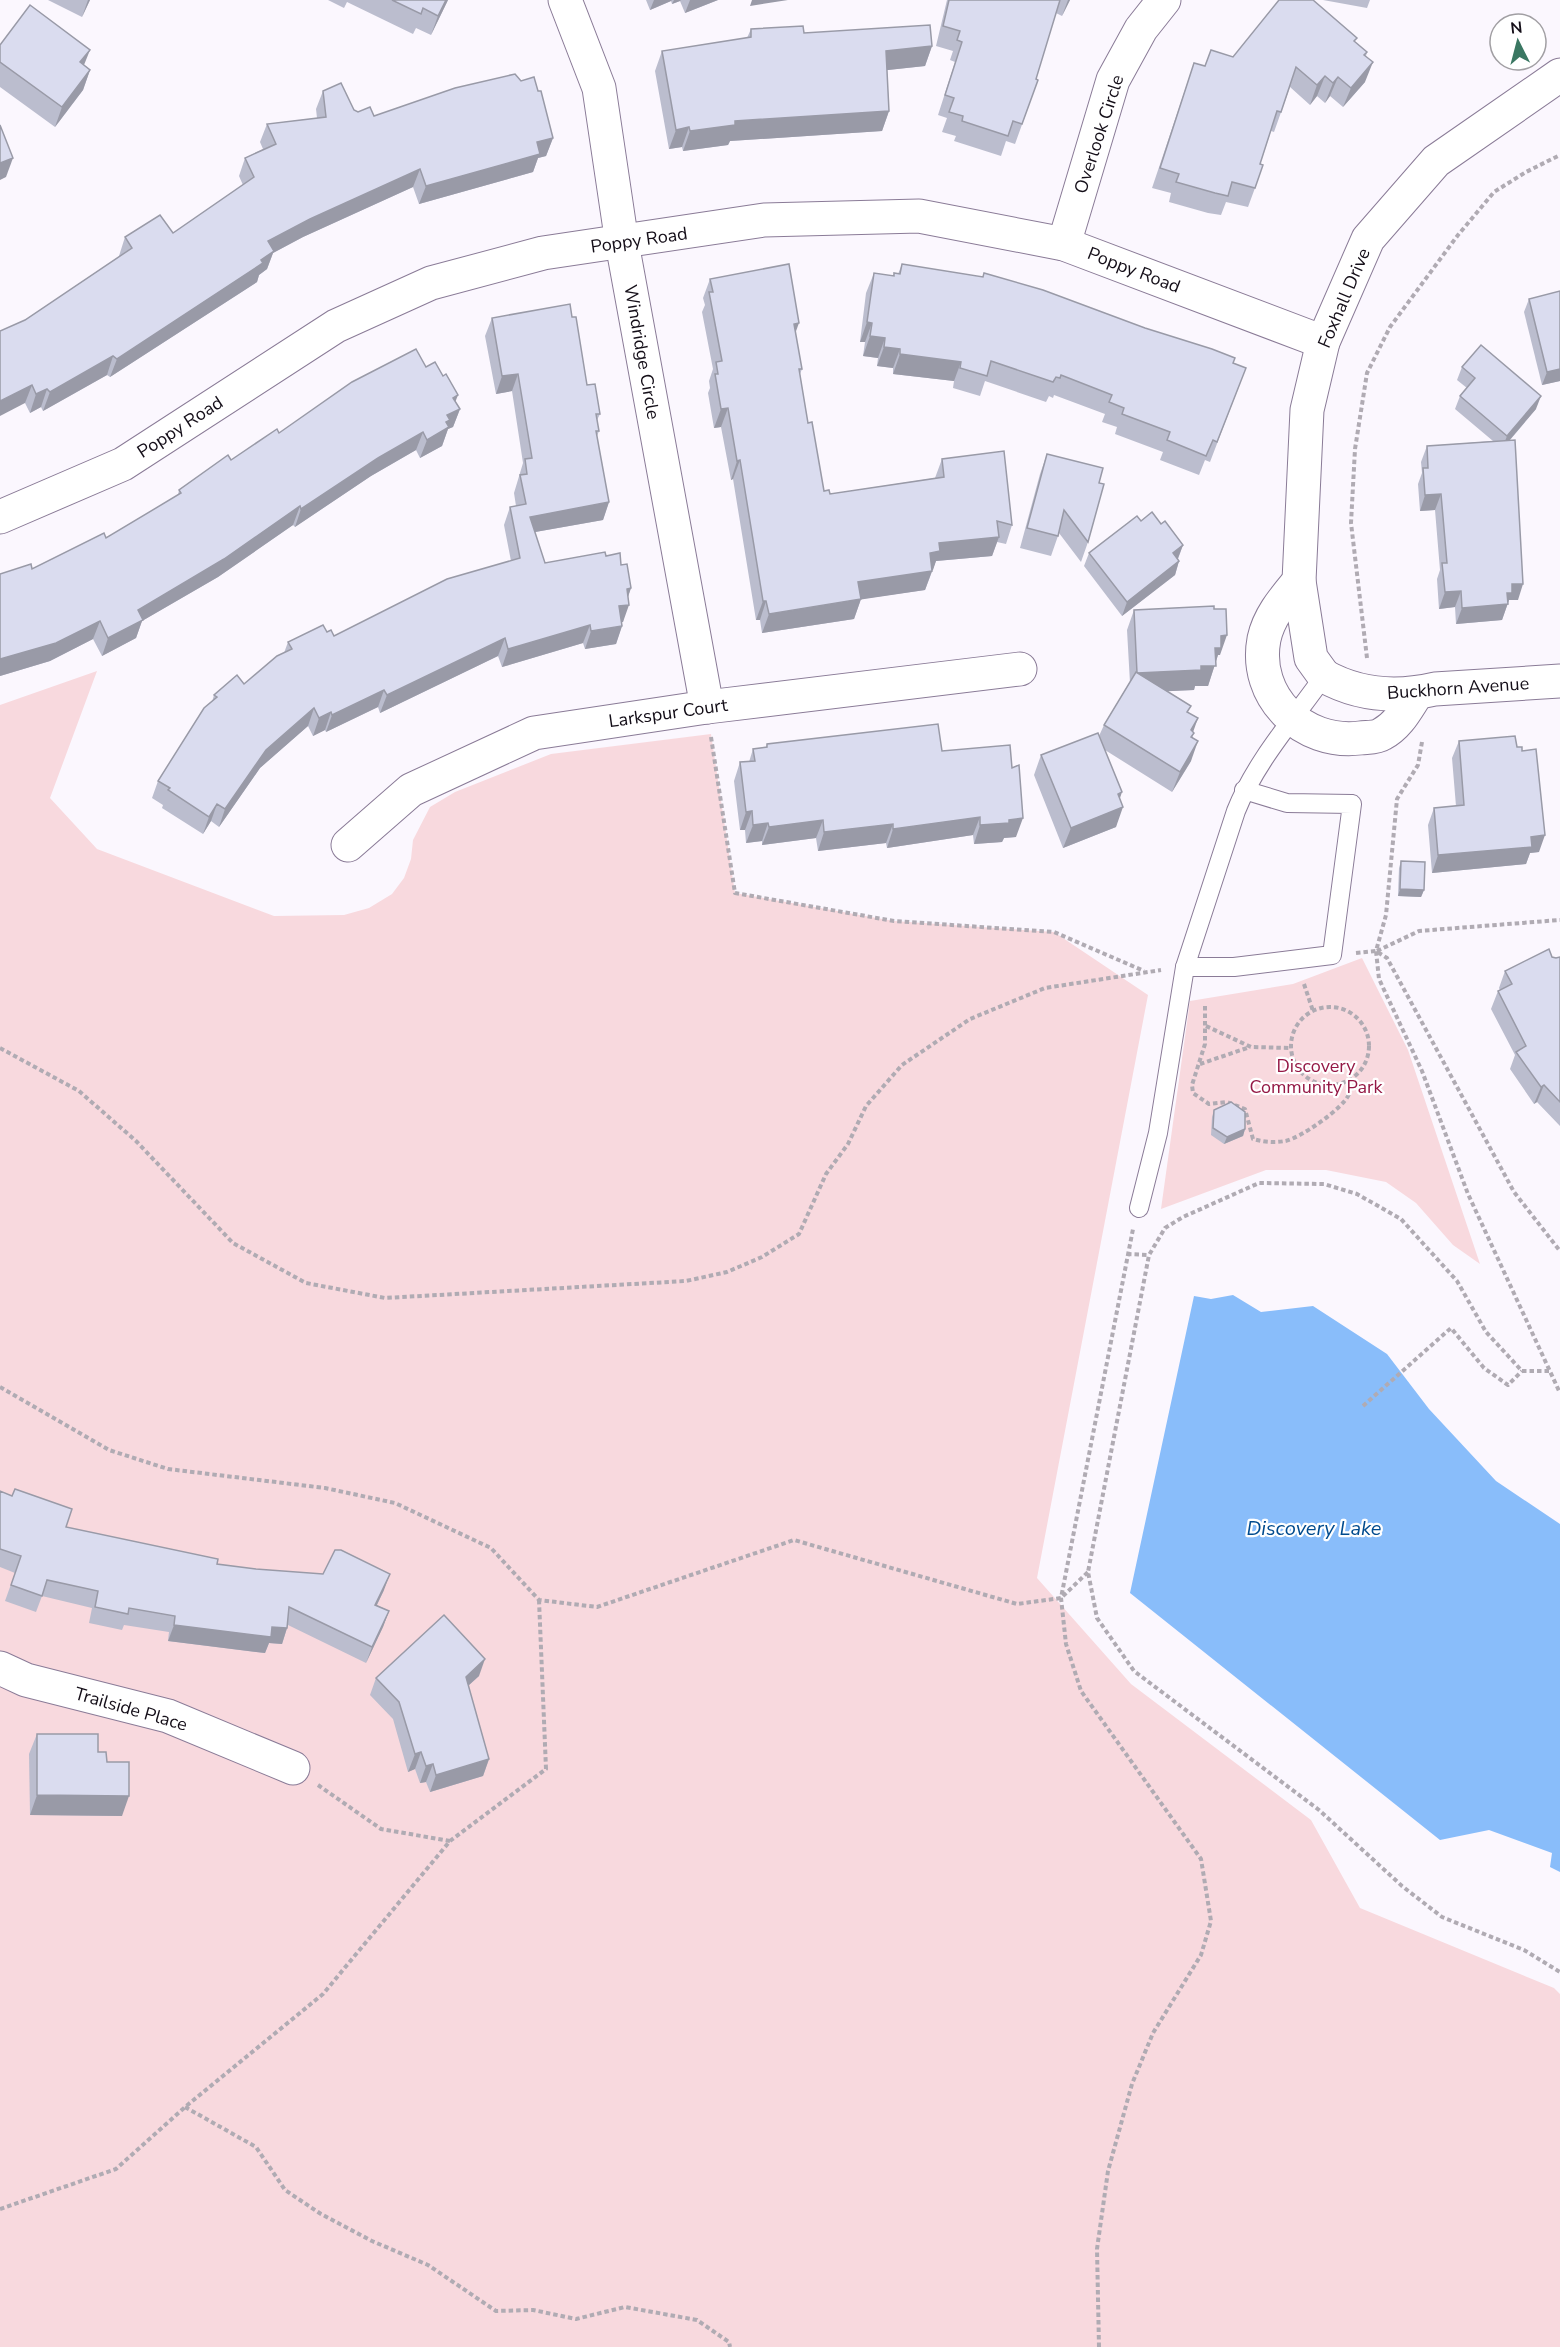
<svg xmlns="http://www.w3.org/2000/svg" width="1560" height="2347" font-family="'Nunito Sans',sans-serif">
<style>
.green{fill:#f8d9de}
.water{fill:#89bdfa}
.lines{fill:none;stroke-linecap:round;stroke-linejoin:round}
.service-casing{stroke:#8a7b97;stroke-width:20}
.minor-casing{stroke:#8a7b97;stroke-width:35}
.tertiary-casing{stroke:#8a7b97;stroke-width:35}
.path{stroke:#b0abb3;stroke-width:4;stroke-dasharray:4.5 3;stroke-linecap:butt}
.service{stroke:#fff;stroke-width:18}
.minor{stroke:#fff;stroke-width:33}
.tertiary{stroke:#fff;stroke-width:33}
.wall{fill:#bbbdce}
.shaded-wall{fill:#999aa7}
.building{fill:#dadcef;stroke:#999aa7;stroke-width:1.5}
.labels{text-anchor:middle;stroke-width:4.5;stroke-linejoin:round;paint-order:stroke}
.street-label{font-size:18px;fill:#140e18;stroke:#fff}
.park-label{font-size:18px;fill:#941845;stroke:#fff}
.water-label{font-size:20px;font-style:italic;fill:#014b8e;stroke:#fff}
</style>
<rect width="100%" height="100%" fill="#fbf7fe"/>
<g class="green">
<path d="M97 671 50 798 97 849 274 916 344 915 369 908 392 894 404 878 411 859 413 840 430 807 455 792 551 754 711 734 735 893 894 921 1054 932 1148 995 1037 1578 1131 1684 1311 1820 1360 1908 1554 1988 1560 1994V2347H0V705Z"/>
<path d="M1362 958 1408 1050 1480 1264 1453 1245 1416 1203 1386 1182 1326 1170H1266L1161 1209 1190 1001 1293 984Z"/>
</g>
<path class="water" d="M1233 1295 1261 1312 1313 1306 1387 1354 1429 1409 1496 1481 1560 1524V1872L1550 1867 1552 1853 1489 1830 1440 1840 1130 1593 1194 1296 1211 1299Z"/>
<g class="lines">
<defs>
<g id="service">
<path d="M1185 967H1234L1332 955 1352 804 1287 803 1244 790"/>
<path d="M1139 1208 1158 1133 1185 967 1236 811C1256 761 1293 720 1324 676"/>
</g>
<g id="minor">
<path d="M565 0 599 88 622 243 707 707"/>
<path d="M1064 244 1113 80 1141 29 1164 0"/>
<path d="M0 517 123 464 336 326 431 283 543 253 764 220 919 216 1064 244 1323 342"/>
<path d="M1324 676C1358 695 1396 698 1435 689L1560 681"/>
<path d="M348 845 411 790 534 733 707 707 1020 669"/>
<path d="M0 1668 26 1680 168 1716 293 1768"/>
</g>
<g id="tertiary">
<path d="M1299 581C1284 599 1269 616 1264 639 1253 697 1303 745 1360 738 1367 737 1376 738 1382 734 1399 725 1407 708 1417 693"/>
<path d="M1324 676 1311 658 1299 581 1307 410 1323 342 1368 239 1436 161 1560 75"/>
</g>
</defs>
<use href="#service" class="service-casing"/>
<use href="#minor" class="minor-casing"/>
<use href="#tertiary" class="tertiary-casing"/>
<g class="path">
<path d="M1367 658 1351 523 1355 449 1367 373 1390 327 1458 235 1494 192 1526 172 1560 155"/>
<path d="M711 737 735 893 894 921 1054 932 1144 971"/>
<path d="M1422 742 1418 765 1397 799 1386 915 1376 951 1379 979 1422 1071 1468 1194 1560 1393"/>
<path d="M1377 951 1419 931 1560 920"/>
<path d="M1356 953 1376 951 1387 958 1514 1192 1560 1251"/>
<path d="M1304 984 1313 1011"/>
<path d="M1205 1006V1044L1192 1085 1193 1093 1209 1104 1227 1102 1245 1109 1253 1139C1264 1142 1274 1143 1285 1141 1299 1139 1344 1108 1349 1094 1350 1091 1349 1084 1349 1080"/>
<circle cx="1330" cy="1046" r="39"/>
<path d="M1206 1026 1251 1047 1291 1048"/>
<path d="M0 1048 79 1091 136 1141 233 1243 306 1283 385 1298 686 1281 727 1272 762 1257 799 1234 826 1174 848 1144 866 1106 902 1065 970 1019 1045 988 1161 970"/>
<path d="M1200 1064 1250 1047"/>
<path d="M1127 1254 1149 1255"/>
<path d="M1549 1371H1522L1486 1332 1457 1281 1401 1219 1357 1194 1324 1184 1259 1183 1183 1217 1165 1228 1149 1255 1088 1572 1097 1618 1134 1671 1319 1810 1402 1886 1442 1917 1524 1950 1560 1972"/>
<path d="M0 1387 109 1450 168 1469 325 1488 395 1503 491 1548 539 1600 597 1607 794 1540 1017 1604 1061 1598 1088 1572"/>
<path d="M1363 1406 1451 1328 1484 1368 1508 1385 1522 1371"/>
<path d="M318 1785 381 1829 450 1841"/>
<path d="M185 2107 256 2147 285 2190 321 2214 372 2241 428 2265 496 2311 533 2310 576 2319 625 2307 697 2320 729 2342 730 2347"/>
<path d="M0 2209 116 2169 185 2107 323 1994 450 1841 546 1769 539 1600"/>
<path d="M1099 2347 1097 2249 1108 2171 1132 2084 1153 2033 1201 1955 1211 1921 1201 1859 1081 1691 1066 1644 1061 1598 1133 1229"/>
</g>
<use href="#service" class="service"/>
<use href="#minor" class="minor"/>
<use href="#tertiary" class="tertiary"/>
</g>
<g class="wall">
<path d="M48 0H90L82 17Z"/>
<path d="M328 0H448L431 35 416 28 413 34 347 2 344 8Z"/>
<path d="M646 0H718L685 13 680 1 672 4 671 1 650 10Z"/>
<path d="M947 0H1070L1062 16 1056 13 1036 79 1038 80 1015 144 1006 141 1001 156 954 141 956 136 942 132 947 118 938 115 955 62 950 60 953 51 936 46Z"/>
<path d="M1323 0H1370L1367 8Z"/>
<path d="M751 29 804 33 932 46 925 66 887 70 889 111 882 131 730 141 728 145 683 151 682 147 669 149 655 71 662 51 747 38Z"/>
<path d="M1355 42 1367 52 1366 56 1365 82 1343 107 1330 96 1325 103 1317 96 1310 105 1290 87 1274 132 1271 131 1260 164 1255 188 1248 207 1226 202 1221 215 1208 213 1169 202 1171 193 1152 188 1194 63 1205 66 1211 50 1233 57Z"/>
<path d="M0 45 84 65 90 70 83 90 55 127 0 87Z"/>
<path d="M521 81 538 91 553 138 546 156 538 158 533 172 419 204 413 187 303 237 273 253 267 269 259 275 257 282 110 377 107 375 43 411 41 407 30 413 25 403V320L119 257V256L125 237 173 233 243 185 239 176 245 158 263 149 260 142 267 124 317 118 316 109 323 91 358 112 374 116Z"/>
<path d="M902 264 1233 363 1246 368 1210 462 1205 460 1199 475 1160 460 1163 452 1115 434 1117 427 1102 422 1105 414 1054 395 1053 398 1049 396 1046 402 985 381 980 396 953 388 954 381 893 374V368L877 366 878 358 863 356 865 342H860L866 293 874 273 893 276 894 273 898 274Z"/>
<path d="M710 279 795 333 802 369 800 374 808 423 824 491 830 494 935 478 942 459 1012 525 1006 544 997 542 992 556 936 561 925 590 861 599 854 619 762 633 760 620H756L733 479 731 480 721 427 714 428 708 393 710 388 709 381 713 369 702 312 705 305 703 298Z"/>
<path d="M1560 291V381L1542 385 1524 312 1529 299Z"/>
<path d="M492 318 587 385 600 414 597 420 599 431 597 436 609 502 603 520 535 532 545 563 606 556 621 565 631 588 628 597 623 622H622V626L616 644 585 649 583 643 502 667 498 656 380 713 378 707 326 732 325 730 313 736 308 726 260 768 219 827 211 821 203 834 162 808 163 805 152 798 158 781 212 702 214 695 244 684 284 653 288 642 327 632 334 636 511 561 504 525 510 507 516 506 514 493 523 463 512 391 496 394 485 336Z"/>
<path d="M426 367 455 401 460 409 453 427 448 429 442 446 420 458 416 450 371 476 295 527 293 525 218 577 142 621 136 638 102 656 93 639 50 661 0 676V574L32 569 106 538 178 495 179 490 231 460 279 433Z"/>
<path d="M1462 367 1536 409 1510 440 1518 600H1509L1502 620 1456 624 1455 607 1439 609 1437 579 1440 570 1435 510 1420 511 1418 484 1422 473 1421 462 1427 446 1493 441 1455 409 1460 396 1467 388 1457 380Z"/>
<path d="M1047 454 1099 483 1088 542 1081 562 1059 533 1051 556 1020 548 1040 474Z"/>
<path d="M1141 521 1161 524 1183 545 1178 559 1179 561 1175 575 1122 616 1084 566 1089 553Z"/>
<path d="M1134 610 1220 655H1218L1208 686H1195L1194 690 1166 691 1188 712 1193 732 1191 761 1172 792 1105 750 1120 799 1116 827 1063 848 1034 775 1041 755 1099 736 1104 725 1130 683 1127 630Z"/>
<path d="M1459 741 1517 747 1522 751 1539 852 1530 853 1526 864 1432 873 1428 825 1434 808 1456 806 1452 758Z"/>
<path d="M767 744 942 751 1016 837 1004 838 1002 842 974 844 973 835 887 848 886 843 818 851 816 838 762 845V841L746 843 745 830H740L734 781 740 762H749L753 749 766 747Z"/>
<path d="M1401 861 1424 890 1421 897 1398 896 1399 868Z"/>
<path d="M1552 957 1556 958 1560 957V1126L1537 1102 1534 1104 1510 1069 1515 1055 1491 1009 1498 991 1500 990 1499 988 1505 971Z"/>
<path d="M1214 1110 1245 1129 1243 1136 1224 1144 1211 1135 1212 1117Z"/>
<path d="M0 1491 66 1527 217 1564 384 1590 377 1605 389 1611 383 1627 366 1663 288 1625 282 1644 269 1643 265 1653 168 1641 169 1632 124 1625 122 1630 89 1623 92 1608 42 1596 36 1612 5 1601 15 1573 0 1567Z"/>
<path d="M479 1676 468 1686 489 1759 483 1776 430 1792 426 1782 420 1783 415 1769 408 1772 393 1719 370 1695 376 1678Z"/>
<path d="M37 1734 98 1752 107 1762 122 1816 30 1815 29 1754Z"/>
</g>
<g class="shaded-wall">
<path d="M88 0H90L82 17Z"/>
<path d="M446 0H448L431 35 438 16Z"/>
<path d="M654 0H672L671 1 650 10Z"/>
<path d="M674 0H681L680 1 672 4Z"/>
<path d="M690 0H718L685 13Z"/>
<path d="M752 0H788L750 6Z"/>
<path d="M1068 0H1070L1062 16Z"/>
<path d="M932 46 925 66 879 71 886 51Z"/>
<path d="M90 50 82 70 80 62Z"/>
<path d="M1373 62 1365 82 1343 107 1351 88Z"/>
<path d="M90 70 83 90 55 127 62 107Z"/>
<path d="M1325 76 1317 96 1310 105 1317 85Z"/>
<path d="M1338 77 1330 96 1325 103 1333 83Z"/>
<path d="M889 111 882 131 730 141 728 145 683 151 690 131 735 121Z"/>
<path d="M689 127 682 147 669 149 676 130Z"/>
<path d="M553 138 546 156 538 158 533 172 419 204 426 186 537 142Z"/>
<path d="M13 158 6 177 0 180V163Z"/>
<path d="M420 169 413 187 303 237 273 253 267 269 259 275 257 282 110 377 117 359 268 241 310 219Z"/>
<path d="M867 322 872 323 865 342H860Z"/>
<path d="M799 323 792 342 794 324Z"/>
<path d="M870 336 885 338 878 358 863 356Z"/>
<path d="M884 347 900 349 893 368 877 366Z"/>
<path d="M900 354 961 362 954 381 893 374Z"/>
<path d="M113 356 107 375 43 411 50 392Z"/>
<path d="M1560 369V381L1542 385 1547 372Z"/>
<path d="M518 374 512 391 496 394 502 376Z"/>
<path d="M32 385 25 403 0 416V401Z"/>
<path d="M47 389 41 407 30 413 36 394Z"/>
<path d="M458 395 451 413 460 409 453 427 448 429 442 446 420 458 427 440 453 398Z"/>
<path d="M1541 396 1536 409 1502 449 1507 436Z"/>
<path d="M728 408 721 427 714 428 721 409Z"/>
<path d="M423 432 416 450 371 476 295 527 301 509 378 458Z"/>
<path d="M740 460 733 479 731 480 737 461Z"/>
<path d="M1441 494 1435 510 1420 511 1425 495Z"/>
<path d="M609 502 603 520 524 534 530 517Z"/>
<path d="M300 506 293 525 218 577 142 621 136 638 102 656 108 638 138 610Z"/>
<path d="M999 537 992 556 936 561 933 570 923 572 930 553 939 543Z"/>
<path d="M1183 545 1178 558 1168 566 1173 553Z"/>
<path d="M1179 561 1175 575 1122 616 1127 602Z"/>
<path d="M932 571 925 590 851 601 858 582Z"/>
<path d="M1512 584H1523L1518 600H1509L1502 620 1456 624 1462 608 1507 593Z"/>
<path d="M631 588 625 605H629L623 622 613 624 619 606 627 589Z"/>
<path d="M1461 591 1455 607 1439 609 1445 592Z"/>
<path d="M861 599 854 619 762 633 769 614Z"/>
<path d="M763 601H766L760 620H756Z"/>
<path d="M100 621 93 639 50 661 0 676V659Z"/>
<path d="M590 625 583 643 502 667 508 649Z"/>
<path d="M622 626 616 644 585 649 591 631Z"/>
<path d="M1227 635 1220 655H1218L1208 686H1195L1194 690 1130 693 1137 673 1201 666 1215 648 1221 636Z"/>
<path d="M505 638 498 656 380 713 387 695Z"/>
<path d="M384 690 378 707 326 732 332 715Z"/>
<path d="M314 708 308 726 260 768 219 827 225 809 266 750Z"/>
<path d="M331 712 325 730 313 736 319 718Z"/>
<path d="M1198 718 1191 738V730Z"/>
<path d="M1198 741 1191 761 1172 792 1180 772Z"/>
<path d="M1122 792 1116 810 1123 807 1116 827 1063 848 1071 828 1118 794Z"/>
<path d="M217 804 211 821 203 834 209 817Z"/>
<path d="M752 811 745 830H740L746 812Z"/>
<path d="M980 817 973 835 887 848 893 829Z"/>
<path d="M1023 818 1016 837 1004 838 1002 842 974 844 980 825 1009 820Z"/>
<path d="M823 820 816 838 762 845 769 827Z"/>
<path d="M768 823 762 841 746 843 753 825Z"/>
<path d="M893 824 886 843 818 851 824 832Z"/>
<path d="M1545 835 1539 852 1530 853 1526 864 1432 873 1438 855 1531 837Z"/>
<path d="M1400 889 1424 890 1421 897 1398 896Z"/>
<path d="M1544 1085 1537 1102 1534 1104 1541 1087Z"/>
<path d="M1245 1129 1243 1136 1224 1144 1227 1137Z"/>
<path d="M390 1574 384 1590 369 1621 375 1605Z"/>
<path d="M389 1611 383 1627 366 1663 372 1647Z"/>
<path d="M174 1625 272 1627 287 1628 282 1644 269 1643 265 1653 168 1641Z"/>
<path d="M485 1659 479 1676 459 1694 466 1677Z"/>
<path d="M421 1752 415 1769 408 1772 415 1754Z"/>
<path d="M489 1759 483 1776 430 1792 436 1775Z"/>
<path d="M433 1764 426 1782 420 1783 426 1766Z"/>
<path d="M37 1795 129 1796 122 1816 30 1815Z"/>
</g>
<g class="building">
<path d="M392 0H446L438 16 423 8 421 14Z"/>
<path d="M949 0H1060L1036 79 1038 80 1022 124 1013 121 1008 136 962 121 963 116 949 112 954 98 945 95 962 42 957 40 960 31 943 26Z"/>
<path d="M1279 0H1313L1357 38 1354 41 1367 52 1364 55 1373 62 1351 88 1338 77 1333 83 1325 76 1317 85 1296 67 1281 112 1277 111 1260 164 1263 165 1255 188 1232 182 1228 196 1215 193 1176 182 1179 174 1160 168 1194 63 1205 66 1211 50 1233 57Z"/>
<path d="M30 5 90 50 80 62 90 70 62 107 0 62V45Z"/>
<path d="M930 25 932 46 886 51 889 111 735 121V125L690 131 689 127 676 130 662 51 751 37V29L803 26 804 33Z"/>
<path d="M515 74 521 81 534 77 538 91H541L553 138 537 142 540 154 426 186 420 169 310 219 268 241 274 251 261 260 263 263 117 359 113 356 50 392 47 389 36 394 32 385 0 401V331L25 320 132 248 125 237 160 215 173 233 254 177 245 158 276 144 267 124 326 117 323 91 341 83 354 110 358 112 370 107 374 116 455 88Z"/>
<path d="M0 125 13 158 0 163Z"/>
<path d="M789 264 799 323 794 324 802 369H799L808 423 812 422 824 491 829 490 830 494 944 477 942 459 1004 451 1012 525 997 521 999 537 939 543 940 551 930 553 932 571 858 582 861 599 769 614 766 601H763L740 460 737 461 728 408 721 409 715 374H718L716 362 722 361 709 292H713L710 279Z"/>
<path d="M902 264 983 277 984 273 1043 290 1145 328 1212 349 1235 358 1233 363 1246 368 1217 442 1213 440 1206 456 1167 440 1170 432 1122 414 1124 408 1109 402 1112 395 1061 375 1060 378 1056 377 1053 382 991 361 987 376 960 368 961 362 900 354V349L884 347 885 338 870 336 872 323 867 322 874 273 894 276V273L900 274Z"/>
<path d="M1560 291V369L1547 372 1529 299Z"/>
<path d="M570 304 572 317H576L587 385 595 384 600 414H596L599 431H596L609 502 530 517 545 563 605 552 606 556 620 553 621 565 627 564 631 588 627 589 629 605 619 606 622 626 591 631 590 625 508 649 505 638 387 695 384 690 332 715 331 712 319 718 314 708 266 750 225 809 217 804 209 817 168 790 170 788 158 781 204 708 217 697 214 695 237 675 244 684 277 656 292 649 288 642 323 625 327 632 331 630 334 636 447 579 520 558 510 507 526 504 520 475 527 474 525 459 532 458 518 374 502 376 492 318Z"/>
<path d="M1481 345 1541 396 1507 436 1460 396 1475 378 1462 367Z"/>
<path d="M416 349 426 367 435 362 443 376 446 374 458 395 453 398 460 409 447 415 450 420 446 422 449 427 427 440 423 432 378 458 301 509 300 506 224 559 138 610 143 620 108 638 100 621 56 643 0 659V574L31 564 32 569 104 533 106 538 181 493 179 490 228 455 231 460 277 429 279 433 352 382Z"/>
<path d="M1515 440 1523 584H1512V593H1507L1508 604 1462 608 1461 591 1445 592 1442 563H1447L1441 494 1425 495 1423 468H1428L1427 446Z"/>
<path d="M1047 454 1103 468 1099 483 1104 484 1088 542 1064 510 1058 536 1027 528Z"/>
<path d="M1152 512 1161 524 1165 521 1183 545 1173 553 1179 561 1127 602 1089 553 1137 516 1141 521Z"/>
<path d="M1214 606V609H1226L1227 635 1221 636V648H1215L1216 666H1201V670L1137 673 1134 610Z"/>
<path d="M1136 672 1191 706 1187 712 1198 718 1191 730 1194 733 1191 737 1198 741 1180 772 1104 725Z"/>
<path d="M938 724 942 751 1010 745 1012 768 1019 765 1023 818 1009 820V823L980 825V817L893 829V824L824 832 823 820 769 827 768 823 753 825 752 811 746 812 740 762 755 761 753 749 767 747V744Z"/>
<path d="M1098 733 1122 792 1118 794 1123 807 1071 828 1041 755Z"/>
<path d="M1515 736 1517 747H1522V751L1536 749 1545 835 1531 837 1532 847 1438 855 1434 808 1464 805 1459 741Z"/>
<path d="M1401 861 1425 862 1424 890 1400 889Z"/>
<path d="M1549 949 1552 957 1556 958 1560 957V1102L1544 1085 1541 1087 1516 1052 1526 1046 1498 991 1512 984 1505 971Z"/>
<path d="M1231 1102 1245 1112V1129L1227 1137 1213 1128 1214 1110Z"/>
<path d="M15 1489 72 1509 66 1527 218 1559 217 1564 256 1569 323 1574 335 1550H341L390 1574 375 1605 389 1611 372 1647 289 1607 287 1628 272 1627 271 1637 174 1625 175 1616 129 1608 128 1614 95 1607 98 1591 47 1580 42 1596 11 1585 21 1556 0 1549V1491L12 1496Z"/>
<path d="M444 1615 485 1659 466 1677 489 1759 436 1775 433 1764 426 1766 421 1752 415 1754 399 1702 376 1678Z"/>
<path d="M37 1734H98V1752H106L107 1762H129V1796L37 1795Z"/>
</g>
<g class="labels">
<g class="street-label">
<text transform="translate(1099 134) rotate(-72)" y="6">Overlook Circle</text>
<text transform="translate(639 240) rotate(-8)" y="6">Poppy Road</text>
<text transform="translate(1134 270) rotate(21)" y="6">Poppy Road</text>
<text transform="translate(1344 298) rotate(-67)" y="6">Foxhall Drive</text>
<text transform="translate(642 352) rotate(80)" y="6">Windridge Circle</text>
<text transform="translate(180 427) rotate(-33)" y="6">Poppy Road</text>
<text transform="translate(1458 688) rotate(-4)" y="6">Buckhorn Avenue</text>
<text transform="translate(668 713) rotate(-8)" y="6">Larkspur Court</text>
<text transform="translate(131 1709) rotate(16)" y="6">Trailside Place</text>
</g>
<g class="park-label">
<text x="1316" y="1072">Discovery<tspan x="1316" dy="21">Community Park</tspan></text>
</g>
<g class="water-label">
<text x="1314" y="1535">Discovery Lake</text>
</g>
</g>
<g transform="translate(1518 42) rotate(354)"><circle r="28" fill="#ffffff" stroke="#a19fa3" stroke-width="1.5"/>
<path d="M0-4.5L10 22L0 15L-10 22Z" fill="#3a7762"/>
<text y="-9" font-size="16" font-weight="bold" text-anchor="middle" fill="#140e18">N</text>
</g>
</svg>
